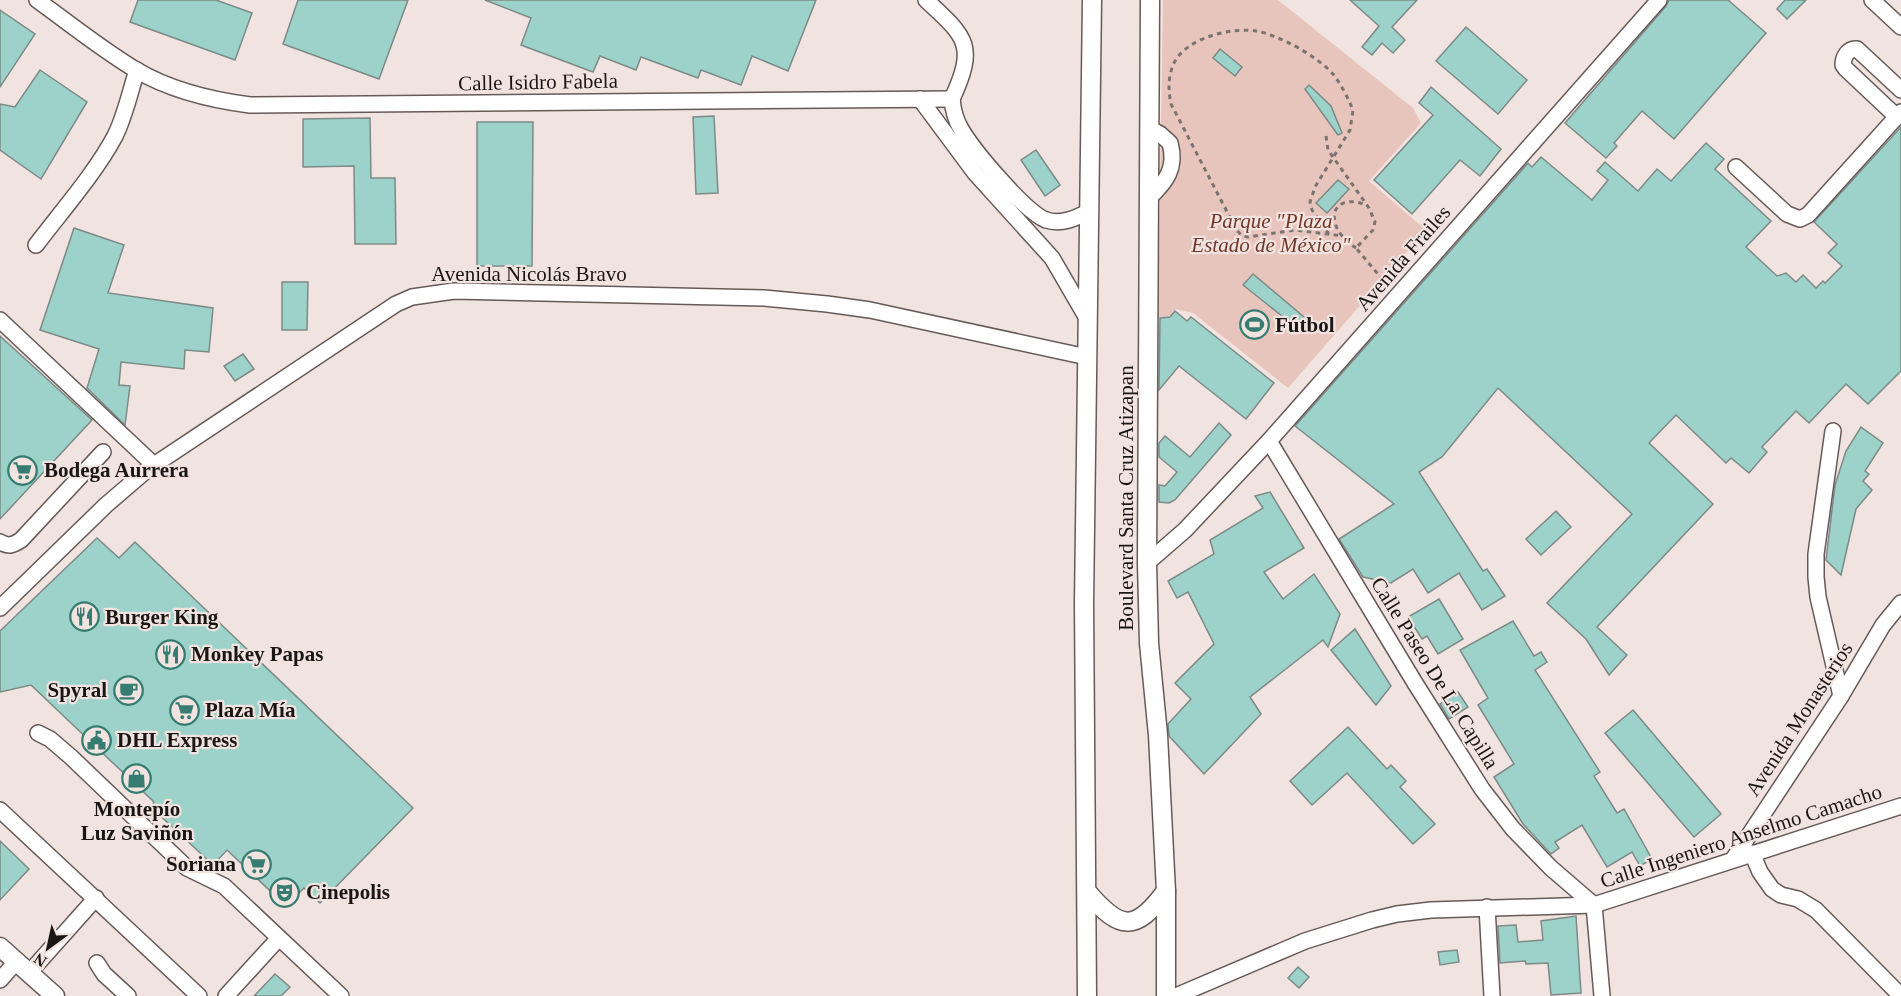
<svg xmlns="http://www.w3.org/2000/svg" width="1901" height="996" font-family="'Times New Roman',serif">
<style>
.green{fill:#e7c5bc}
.building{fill:#9cd2c9;stroke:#7d8a87;stroke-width:1.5}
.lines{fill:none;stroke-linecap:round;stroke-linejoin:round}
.minor-casing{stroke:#665a58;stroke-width:18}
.major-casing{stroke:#665a58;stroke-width:21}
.path{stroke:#7b7370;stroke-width:3;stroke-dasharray:4.5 4.5;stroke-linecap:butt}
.minor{stroke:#fff;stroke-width:15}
.major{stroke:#fff;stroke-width:18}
.labels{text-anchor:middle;stroke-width:4.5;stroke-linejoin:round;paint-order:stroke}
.street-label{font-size:21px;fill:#1a1615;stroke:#f1e3df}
.park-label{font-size:21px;font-style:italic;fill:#74382b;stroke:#f1e3df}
.poi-label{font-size:21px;font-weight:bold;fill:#1a1615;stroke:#f1e3df;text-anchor:start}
</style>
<rect width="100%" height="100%" fill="#f1e3df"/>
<path class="green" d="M1163 0H1278L1413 108 1421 123 1369 181 1426 230 1288 388 1193 313 1176 309 1170 316 1158 317Z"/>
<g class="building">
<path d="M138 0H216L252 13 235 60 130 22Z"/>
<path d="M298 0H408L379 79 283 44Z"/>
<path d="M485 0H816L788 71 752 56 741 85 701 70 698 78 641 57 636 70 600 56 593 72 521 45 531 18Z"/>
<path d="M1350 0H1417L1392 27 1405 40 1393 53 1382 43 1372 55 1362 47 1379 26Z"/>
<path d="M1669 0H1728L1766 33 1674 139 1642 111 1614 143 1617 146 1606 158 1565 123 1666 6Z"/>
<path d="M1785 0H1806L1787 19 1777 9Z"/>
<path d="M0 10 35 34 0 87Z"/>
<path d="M1466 27 1527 80 1498 114 1436 61Z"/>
<path d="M1220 49 1242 67 1235 76 1213 58Z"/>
<path d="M40 70 87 102 41 179 0 150V104L15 107Z"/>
<path d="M1309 85 1331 106 1342 133 1338 135 1305 89Z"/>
<path d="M1431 87 1501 149 1480 176 1460 160 1412 214 1374 180 1433 115 1419 103Z"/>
<path d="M714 116 718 193 696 194 693 117Z"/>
<path d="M370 118 371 178H395L396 244H355L354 166 303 167V119Z"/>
<path d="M477 122H533L532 266H477Z"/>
<path d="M1901 127V371L1868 404 1846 384 1809 423 1796 411 1762 447 1767 452 1749 473 1731 458 1726 463 1676 415 1649 443 1713 504 1597 627 1627 655 1609 675 1586 639 1547 603 1632 514 1498 388 1442 457 1419 472 1483 571 1487 569 1505 596 1482 610 1459 573 1428 593 1413 569 1391 583 1363 577 1339 539 1394 504 1295 426 1528 163 1532 167 1541 157 1592 200 1608 180 1597 171 1605 162 1638 191 1657 169 1671 181 1706 143 1724 159 1715 169 1771 221 1746 247 1777 276 1786 273 1796 282 1803 275 1816 288 1823 281 1825 283 1842 266 1828 253 1837 244 1814 222Z"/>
<path d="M1036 150 1060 185 1045 196 1021 160Z"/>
<path d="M1338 180 1349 189 1327 213 1316 203Z"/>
<path d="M74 228 124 245 108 293 213 308 209 352 185 350 184 369 121 362 119 385 130 386 125 425 87 388 99 349 40 330Z"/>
<path d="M1253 274 1310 322 1302 332 1243 285Z"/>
<path d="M282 282H308L307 330H282Z"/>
<path d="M1175 311 1187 321 1191 317 1274 383 1246 419 1179 366 1159 390 1160 318 1170 317Z"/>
<path d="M0 336 92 420 0 519Z"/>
<path d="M243 354 254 369 235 381 224 366Z"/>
<path d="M1219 423 1231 435 1175 500 1169 503 1159 502V485L1165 486 1177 472 1159 457V443L1165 436 1190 457Z"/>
<path d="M1861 427 1883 443 1865 471 1869 474 1863 481 1872 490 1856 509 1841 575 1826 560 1835 485 1846 451Z"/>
<path d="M1270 492 1304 548 1264 572 1283 599 1314 574 1340 614 1328 647 1323 640 1250 697 1261 714 1204 774 1169 736 1168 724 1191 699 1175 683 1214 644 1188 592 1177 598 1168 581 1214 554 1210 540 1263 508 1255 496Z"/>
<path d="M1556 511 1571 527 1541 555 1526 539Z"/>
<path d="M97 538 119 558 135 542 413 808 320 903 304 888 286 906 227 850 213 865 151 807 154 802 31 685 0 692V631Z"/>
<path d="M1439 599 1463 639 1438 654 1427 636 1422 639 1408 617Z"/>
<path d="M1513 621 1534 656 1541 652 1547 662 1535 670 1600 772 1594 776 1617 813 1624 809 1652 859 1640 866 1632 852 1607 867 1582 825 1555 842 1559 848 1551 854 1523 824 1494 777 1514 764 1478 705 1488 698 1460 650Z"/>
<path d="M1355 629 1391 686 1376 705 1331 650Z"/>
<path d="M1458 692 1468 707 1449 719 1440 704Z"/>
<path d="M1633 710 1721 814 1694 837 1605 733Z"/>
<path d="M1348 727 1387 769 1391 765 1406 781 1400 787 1435 824 1413 844 1347 773 1312 805 1290 781Z"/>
<path d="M0 841 29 869 0 900Z"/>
<path d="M1576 916 1581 993 1551 995 1548 963 1526 964 1525 961 1500 963 1498 926 1516 925 1518 942 1543 940 1541 921Z"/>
<path d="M1457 950 1459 962 1440 965 1438 952Z"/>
<path d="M1298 967 1309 977 1299 988 1288 978Z"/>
<path d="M275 974 290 987 281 996H254Z"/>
</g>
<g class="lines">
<defs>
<g id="minor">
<path d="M37 0C69 23 101 49 136 70 170 90 211 100 250 105L952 99"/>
<path d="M926 0C966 37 977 45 952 99"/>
<path d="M1872 0 1901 27"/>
<path d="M920 99 975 173 1052 258 1088 320"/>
<path d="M952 99C953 110 955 119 961 129 973 150 1025 212 1046 220 1062 225 1076 218 1090 211"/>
<path d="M1897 117 1846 69 1843 65C1843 57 1848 48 1857 49L1901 90"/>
<path d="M1736 167 1787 214 1800 219 1808 215 1901 112"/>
<path d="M1149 198C1166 182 1177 168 1170 143L1160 134 1149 128"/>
<path d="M36 245C61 212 96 172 115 136 125 116 130 92 137 70"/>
<path d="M0 320 154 465"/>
<path d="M1833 431 1816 554V577L1818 597 1841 696"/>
<path d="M1269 441 1415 683 1482 789 1513 829 1551 868 1594 905"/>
<path d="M0 542C9 547 13 545 21 540L103 452"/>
<path d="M1147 563 1185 530 1269 441 1659 0"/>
<path d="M0 608 106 505 148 469 396 304 412 297 454 291 764 298 827 304 870 310 1087 357"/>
<path d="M38 733 50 739 71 757 187 868 224 886 341 996"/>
<path d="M0 810 199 996"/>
<path d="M1752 853 1760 872 1772 889 1781 895 1798 899 1816 910 1901 996"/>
<path d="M1734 858 1841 696 1883 625 1901 603"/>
<path d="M1594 905 1602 996"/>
<path d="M1487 907 1492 996"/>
<path d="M97 963 104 974 128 996"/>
<path d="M29 973 96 898"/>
<path d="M0 980 16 962"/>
<path d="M226 996 279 938"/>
<path d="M1176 996 1305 941 1372 920 1397 914 1431 910 1594 905 1901 806"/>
</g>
<g id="major">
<path d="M1150 0 1147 563 1149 643 1158 735 1166 891V996"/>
<path d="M1088 893C1120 930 1135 933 1166 891"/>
<path d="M0 947 55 996"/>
<path d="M1087 996 1084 604 1092 0"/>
</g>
</defs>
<use href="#minor" class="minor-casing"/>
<use href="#major" class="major-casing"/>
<g class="path">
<path d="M1326 136 1328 150 1369 208 1375 222 1373 230 1356 248 1388 286"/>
<path d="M1329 234 1312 210 1310 202 1315 187 1350 130 1353 110C1348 98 1341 84 1333 74 1317 56 1279 35 1256 31 1231 27 1186 38 1174 63 1168 76 1168 90 1171 104L1236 229 1241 235 1248 237 1295 230 1343 236"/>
<path d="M1356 248C1347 242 1337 233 1335 222 1330 202 1352 197 1367 206"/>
</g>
<use href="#minor" class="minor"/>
<use href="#major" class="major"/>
</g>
<defs>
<symbol id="stadium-ring" viewBox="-11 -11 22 22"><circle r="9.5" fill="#f1e3df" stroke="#367c71" stroke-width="1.5"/><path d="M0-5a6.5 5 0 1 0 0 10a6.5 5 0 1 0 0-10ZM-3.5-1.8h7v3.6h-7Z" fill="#367c71"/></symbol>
<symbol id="supermarket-ring" viewBox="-11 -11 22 22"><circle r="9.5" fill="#f1e3df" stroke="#367c71" stroke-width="1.5"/><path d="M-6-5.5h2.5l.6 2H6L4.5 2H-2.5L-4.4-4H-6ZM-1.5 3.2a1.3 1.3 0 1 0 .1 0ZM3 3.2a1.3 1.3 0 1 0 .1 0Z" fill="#367c71"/></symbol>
<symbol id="restaurant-ring" viewBox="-11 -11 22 22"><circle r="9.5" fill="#f1e3df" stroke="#367c71" stroke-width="1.5"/><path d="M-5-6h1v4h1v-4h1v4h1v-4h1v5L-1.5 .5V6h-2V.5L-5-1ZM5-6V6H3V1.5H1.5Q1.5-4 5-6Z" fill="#367c71"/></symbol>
<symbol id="cafe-ring" viewBox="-11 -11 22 22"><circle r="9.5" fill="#f1e3df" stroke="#367c71" stroke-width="1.5"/><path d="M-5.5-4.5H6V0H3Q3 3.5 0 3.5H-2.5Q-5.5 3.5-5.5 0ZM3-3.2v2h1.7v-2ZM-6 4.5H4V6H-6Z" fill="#367c71"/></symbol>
<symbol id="civic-ring" viewBox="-11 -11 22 22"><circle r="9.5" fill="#f1e3df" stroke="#367c71" stroke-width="1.5"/><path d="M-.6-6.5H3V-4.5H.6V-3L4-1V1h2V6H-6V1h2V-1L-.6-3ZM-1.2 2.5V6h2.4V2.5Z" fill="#367c71"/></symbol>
<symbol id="shop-ring" viewBox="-11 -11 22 22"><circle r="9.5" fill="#f1e3df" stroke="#367c71" stroke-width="1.5"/><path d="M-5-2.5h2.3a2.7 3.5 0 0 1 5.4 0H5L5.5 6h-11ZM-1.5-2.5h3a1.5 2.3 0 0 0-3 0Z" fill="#367c71"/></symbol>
<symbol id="theatre-ring" viewBox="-11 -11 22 22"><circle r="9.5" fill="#f1e3df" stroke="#367c71" stroke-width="1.5"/><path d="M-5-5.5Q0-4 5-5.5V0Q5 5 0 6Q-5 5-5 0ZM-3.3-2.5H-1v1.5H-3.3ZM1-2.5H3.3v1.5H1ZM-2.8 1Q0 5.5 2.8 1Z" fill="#367c71"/></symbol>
</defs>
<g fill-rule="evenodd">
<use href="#stadium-ring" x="1238" y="308" width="33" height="33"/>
<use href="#supermarket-ring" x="6" y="454" width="33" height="33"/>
<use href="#restaurant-ring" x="68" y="600" width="33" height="33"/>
<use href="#restaurant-ring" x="154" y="638" width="33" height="33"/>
<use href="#cafe-ring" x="112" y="674" width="33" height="33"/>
<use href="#supermarket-ring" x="168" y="694" width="33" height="33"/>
<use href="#civic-ring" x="80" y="724" width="33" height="33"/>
<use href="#shop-ring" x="120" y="762" width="33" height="33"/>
<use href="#supermarket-ring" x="240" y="848" width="33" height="33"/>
<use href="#theatre-ring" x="268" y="876" width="33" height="33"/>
</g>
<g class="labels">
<g class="street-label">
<text transform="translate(538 82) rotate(-1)" y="7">Calle Isidro Fabela</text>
<text transform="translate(1403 258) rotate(-49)" y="7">Avenida Frailes</text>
<text x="529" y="281">Avenida Nicolás Bravo</text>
<text transform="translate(1126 498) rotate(-90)" y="7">Boulevard Santa Cruz Atizapan</text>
<text transform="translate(1435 673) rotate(58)" y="7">Calle Paseo De La Capilla</text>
<text transform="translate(1799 719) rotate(-57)" y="7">Avenida Monasterios</text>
<text transform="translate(1741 836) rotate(-18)" y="7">Calle Ingeniero Anselmo Camacho</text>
</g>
<g class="park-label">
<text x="1271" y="228">Parque "Plaza<tspan x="1271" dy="24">Estado de México"</tspan></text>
</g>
<g class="poi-label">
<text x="1275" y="332">Fútbol</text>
<text x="44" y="477">Bodega Aurrera</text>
<text x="105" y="624">Burger King</text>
<text x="191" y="661">Monkey Papas</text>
<text x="107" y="697" text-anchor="end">Spyral</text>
<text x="205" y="717">Plaza Mía</text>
<text x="117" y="747">DHL Express</text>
<text x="137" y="816" text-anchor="middle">Montepío<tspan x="137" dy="24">Luz Saviñón</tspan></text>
<text x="236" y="871" text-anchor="end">Soriana</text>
<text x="306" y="899">Cinepolis</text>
</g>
</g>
<g transform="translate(48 948) rotate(213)" stroke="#f1e3df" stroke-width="4.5" paint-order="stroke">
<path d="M0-4.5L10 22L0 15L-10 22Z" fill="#1a1615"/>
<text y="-9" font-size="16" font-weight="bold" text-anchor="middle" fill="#1a1615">N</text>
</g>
</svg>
